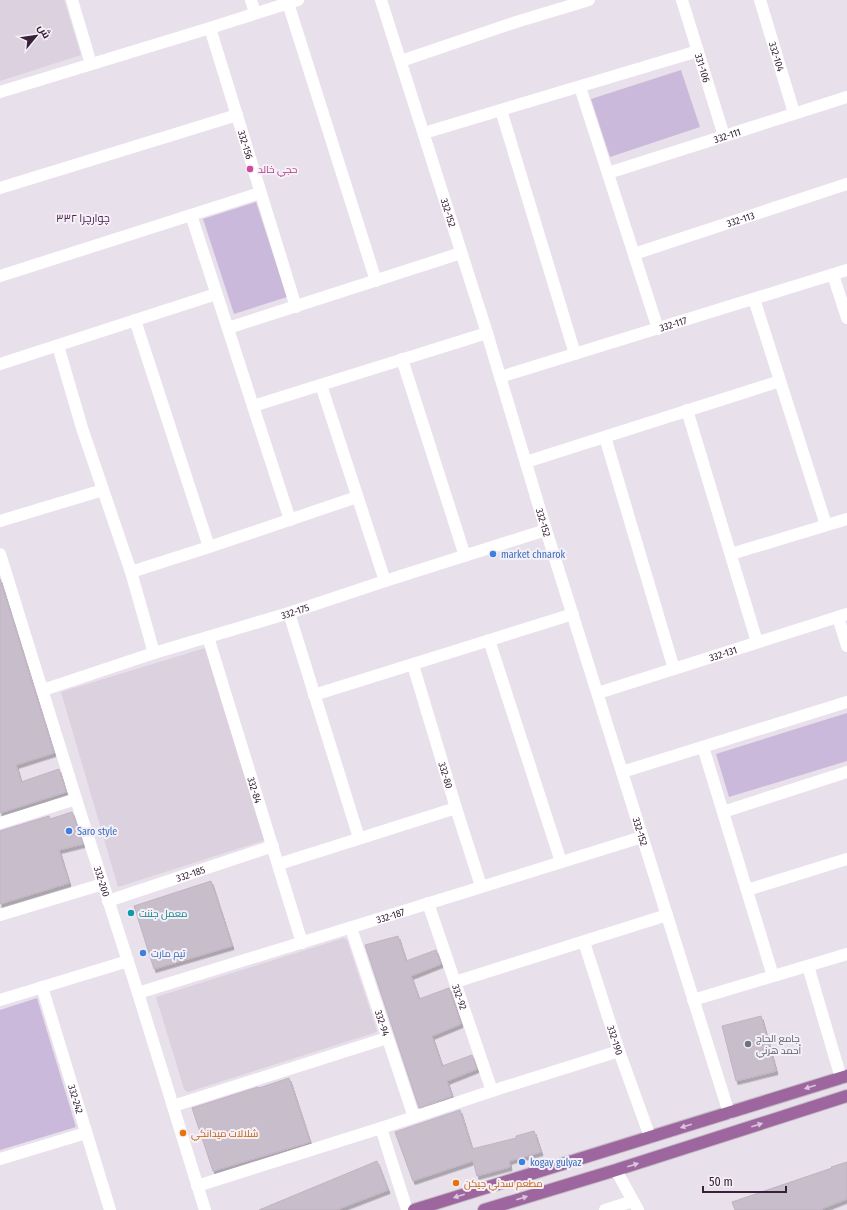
<svg xmlns="http://www.w3.org/2000/svg" width="847" height="1210" font-family="'Fira Sans Condensed',Cairo,sans-serif">
<style>
.built{fill:#dcd1de}
.green{fill:#cbb9db}
.building{fill:#c8bdcb;stroke:#c1b3c4;filter:url(#shadow)}
.lines{fill:none;stroke-linecap:round;stroke-linejoin:round}
.major-casing{stroke:#c4bcc4;stroke-width:14}
.minor{stroke:#fff;stroke-width:12}
.major{stroke:#9e669f;stroke-width:12}
.oneway{fill:#dbc7dd}
.hotel-dot{fill:#d1479c;stroke:#f5f0f7;stroke-width:1.5}
.shop-dot{fill:#3f7fe0;stroke:#f5f0f7;stroke-width:1.5}
.culture-dot{fill:#0f9aa8;stroke:#f5f0f7;stroke-width:1.5}
.worship-dot{fill:#6b7280;stroke:#f5f0f7;stroke-width:1.5}
.food-dot{fill:#e8710a;stroke:#f5f0f7;stroke-width:1.5}
.labels{text-anchor:middle;stroke-width:4;stroke-linejoin:round;paint-order:stroke}
.street-label{font-size:10px;fill:#3a213a;stroke:#f5f0f7}
.hotel-label{font-size:10px;fill:#b23c85;stroke:#f5f0f7;text-anchor:start}
.shop-label{font-size:10px;fill:#366cbe;stroke:#f5f0f7;text-anchor:start}
.culture-label{font-size:10px;fill:#0d838f;stroke:#f5f0f7;text-anchor:start}
.worship-label{font-size:10px;fill:#5b616d;stroke:#f5f0f7;text-anchor:start}
.food-label{font-size:10px;fill:#c56008;stroke:#f5f0f7;text-anchor:start}
.neighbourhood-label{font-size:11px;fill:#4b1e4b;stroke:#f5f0f7}
</style>
<defs>
<filter id="shadow"><feDropShadow dx="2" dy="3.5" stdDeviation="0" flood-color="#0004"/></filter>
</defs>
<rect width="100%" height="100%" fill="#e8e0eb"/>
<g class="built">
<path d="M0 0H64L81 55 0 81Z"/>
<path d="M205 648 265 840 118 887 61 692Z"/>
<path d="M344 938 347 940 377 1031 374 1033 188 1092 186 1091 184 1089 156 997Z"/>
</g>
<g class="green">
<path d="M681 70 700 127 610 157 591 99Z"/>
<path d="M256 202 287 297 234 314 203 219Z"/>
<path d="M847 713V761L729 797 716 754Z"/>
<path d="M37 998 76 1127 0 1150V1010Z"/>
</g>
<g class="building">
<path d="M0 579 54 753 16 765 21 782 59 769 66 792 0 813Z"/>
<path d="M72 812 83 844 59 850 69 883 0 904V831L49 816 50 819Z"/>
<path d="M211 881 232 946 154 969 134 906Z"/>
<path d="M398 936 406 961 436 950 441 964 411 976 419 999 449 988 461 1024 432 1036 442 1066 472 1055 477 1069 447 1081 452 1096 419 1108 365 945Z"/>
<path d="M761 1016 776 1071 736 1081 722 1026Z"/>
<path d="M289 1078 310 1142 213 1171 192 1108 258 1087 259 1088Z"/>
<path d="M460 1110 472 1149 516 1138V1136L534 1131 541 1152 509 1161 510 1167 477 1176 473 1161 413 1181 395 1132Z"/>
<path d="M377 1161 388 1190 336 1210H259Z"/>
<path d="M847 1162V1199L819 1210H735L732 1202 832 1168 831 1167Z"/>
</g>
<g class="lines">
<defs>
<g id="major">
<path d="M414 1210 847 1076"/>
<path d="M484 1210 616 1170 847 1096"/>
</g>
</defs>
<use href="#major" class="major-casing"/>
<g class="minor">
<path d="M72 0 91 64"/>
<path d="M251 0 255 13"/>
<path id="s1" d="M381 0 487 333 546 530 729 1113"/>
<path id="s2" d="M682 0 724 136"/>
<path id="s3" d="M760 0 794 113"/>
<path d="M288 3 376 281"/>
<path id="s4" d="M210 28 296 307"/>
<path d="M401 61 516 22 589 0"/>
<path d="M580 87 658 329"/>
<path d="M0 92 210 28 298 0"/>
<path d="M501 110 575 354"/>
<path d="M424 133 698 51"/>
<path id="s5" d="M608 173 847 97"/>
<path d="M0 188 237 115"/>
<path d="M191 215 290 520"/>
<path id="s6" d="M634 254 847 184"/>
<path d="M833 275 847 318"/>
<path d="M0 276 260 193"/>
<path d="M754 299 826 525"/>
<path d="M135 320 209 547"/>
<path d="M228 328 461 253"/>
<path d="M58 346 82 428 131 572 154 653"/>
<path d="M402 359 465 556"/>
<path d="M0 364 216 294"/>
<path id="s7" d="M500 377 847 270"/>
<path d="M321 385 385 581"/>
<path d="M253 406 487 333"/>
<path d="M687 410 757 642"/>
<path d="M605 437 674 669"/>
<path d="M526 462 780 381"/>
<path d="M0 521 103 490"/>
<path id="s8" d="M0 554 76 799 138 993 205 1210"/>
<path d="M731 554 847 519"/>
<path d="M131 572 209 547 357 497"/>
<path d="M289 613 359 838"/>
<path d="M838 617 847 646"/>
<path id="s9" d="M208 637 302 943"/>
<path d="M489 640 561 862"/>
<path id="s10" d="M413 665 456 808 481 886"/>
<path id="s11" d="M43 690 154 653 289 613 385 581 546 530"/>
<path id="s12" d="M598 693 847 614"/>
<path d="M314 695 573 614"/>
<path d="M703 747 773 976"/>
<path d="M622 772 847 702"/>
<path d="M723 812 847 772"/>
<path d="M0 823 76 799"/>
<path d="M279 864 456 808"/>
<path d="M747 890 847 859"/>
<path id="s13" d="M108 901 273 846"/>
<path id="s14" d="M428 903 492 1091"/>
<path d="M0 915 103 884"/>
<path id="s15" d="M351 928 414 1117"/>
<path id="s16" d="M584 942 619 1051 650 1137"/>
<path d="M808 966 841 1078"/>
<path d="M455 982 667 915"/>
<path id="s17" d="M42 987 110 1210"/>
<path id="s18" d="M138 993C307 942 474 889 642 837"/>
<path d="M0 1000 128 961"/>
<path d="M693 1000 847 954"/>
<path d="M173 1106 387 1038"/>
<path d="M381 1128 407 1210"/>
<path d="M0 1159 86 1133"/>
<path d="M616 1170 638 1210"/>
<path d="M197 1186 381 1128 492 1091 619 1051"/>
<path d="M605 1210 633 1201"/>
</g>
<use href="#major" class="major"/>
</g>
<defs><path id="oneway-solid" d="M-6-.8H1V-3.2L6.5 0L1 3.2V.8H-6Z"/></defs>
<g class="oneway">
<use href="#oneway-solid" transform="translate(810 1087) rotate(163)"/>
<use href="#oneway-solid" transform="translate(757 1125) rotate(-17)"/>
<use href="#oneway-solid" transform="translate(686 1126) rotate(163)"/>
<use href="#oneway-solid" transform="translate(633 1165) rotate(-18)"/>
<use href="#oneway-solid" transform="translate(459 1196) rotate(163)"/>
<use href="#oneway-solid" transform="translate(522 1198) rotate(-17)"/>
</g>
<circle class="hotel-dot" cx="250" cy="169" r="4"/>
<g class="shop-dot">
<circle cx="493" cy="554" r="4"/>
<circle cx="69" cy="831" r="4"/>
<circle cx="143" cy="953" r="4"/>
<circle cx="522" cy="1162" r="4"/>
</g>
<circle class="culture-dot" cx="131" cy="913" r="4"/>
<circle class="worship-dot" cx="748" cy="1044" r="4"/>
<g class="food-dot">
<circle cx="183" cy="1133" r="4"/>
<circle cx="456" cy="1183" r="4"/>
</g>
<g class="labels">
<g class="street-label">
<text dy="4" stroke="none"><textPath href="#s3" startOffset="59">332-104</textPath></text>
<text dy="4" stroke="none"><textPath href="#s2" startOffset="71">331-106</textPath></text>
<text dy="4" stroke="none"><textPath href="#s5" startOffset="125">332-111</textPath></text>
<text dy="4" stroke="none"><textPath href="#s4" startOffset="122">332-156</textPath></text>
<text dy="4" stroke="none"><textPath href="#s1" startOffset="223">332-152</textPath></text>
<text dy="4" stroke="none"><textPath href="#s6" startOffset="112">332-113</textPath></text>
<text dy="4" stroke="none"><textPath href="#s7" startOffset="181">332-117</textPath></text>
<text dy="4" stroke="none"><textPath href="#s1" startOffset="547">332-152</textPath></text>
<text dy="4" stroke="none"><textPath href="#s11" startOffset="264">332-175</textPath></text>
<text dy="4" stroke="none"><textPath href="#s12" startOffset="131">332-131</textPath></text>
<text dy="4" stroke="none"><textPath href="#s10" startOffset="115">332-80</textPath></text>
<text dy="4" stroke="none"><textPath href="#s9" startOffset="160">332-84</textPath></text>
<text dy="4" stroke="none"><textPath href="#s1" startOffset="871">332-152</textPath></text>
<text dy="4" stroke="none"><textPath href="#s13" startOffset="87">332-185</textPath></text>
<text dy="4" stroke="none"><textPath href="#s8" startOffset="343">332-200</textPath></text>
<text dy="4" stroke="none"><textPath href="#s18" startOffset="264">332-187</textPath></text>
<text dy="4" stroke="none"><textPath href="#s14" startOffset="99">332-92</textPath></text>
<text dy="4" stroke="none"><textPath href="#s15" startOffset="100">332-94</textPath></text>
<text dy="4" stroke="none"><textPath href="#s16" startOffset="103">332-190</textPath></text>
<text dy="4" stroke="none"><textPath href="#s17" startOffset="117">332-242</textPath></text>
</g>
<g class="hotel-label">
<text x="258" y="173">حجي خالد</text>
</g>
<g class="shop-label">
<text x="501" y="558">market chnarok</text>
<text x="77" y="835">Saro style</text>
<text x="151" y="957">تيم مارت</text>
<text x="530" y="1166">kogay gulyaz</text>
</g>
<g class="culture-label">
<text x="139" y="917">معمل جننت</text>
</g>
<g class="worship-label">
<text x="756" y="1042">جامع الحاج<tspan x="756" dy="12">أحمد هرني</tspan></text>
</g>
<g class="food-label">
<text x="191" y="1137">شلالات ميدانكي</text>
<text x="464" y="1187">مطعم سدني جيكن</text>
</g>
<g class="neighbourhood-label">
<text x="83" y="222">چوارچرا ٣٣٢</text>
</g>
</g>
<g transform="translate(36 36) rotate(61)" stroke="#f5f0f7" stroke-width="3" paint-order="stroke">
<path d="M0-3L7 15L0 10L-7 15Z" fill="#3a213a"/>
<text y="-6" font-size="11" font-weight="bold" text-anchor="middle" fill="#3a213a">ش</text>
</g>
<path d="M703 1186v6h83v-6" fill="none" stroke="#3a213a" stroke-width="2"/>
<text x="709" y="1186" font-size="12" fill="#3a213a" stroke="#f5f0f7" stroke-width="3" paint-order="stroke">50 m</text>
</svg>
